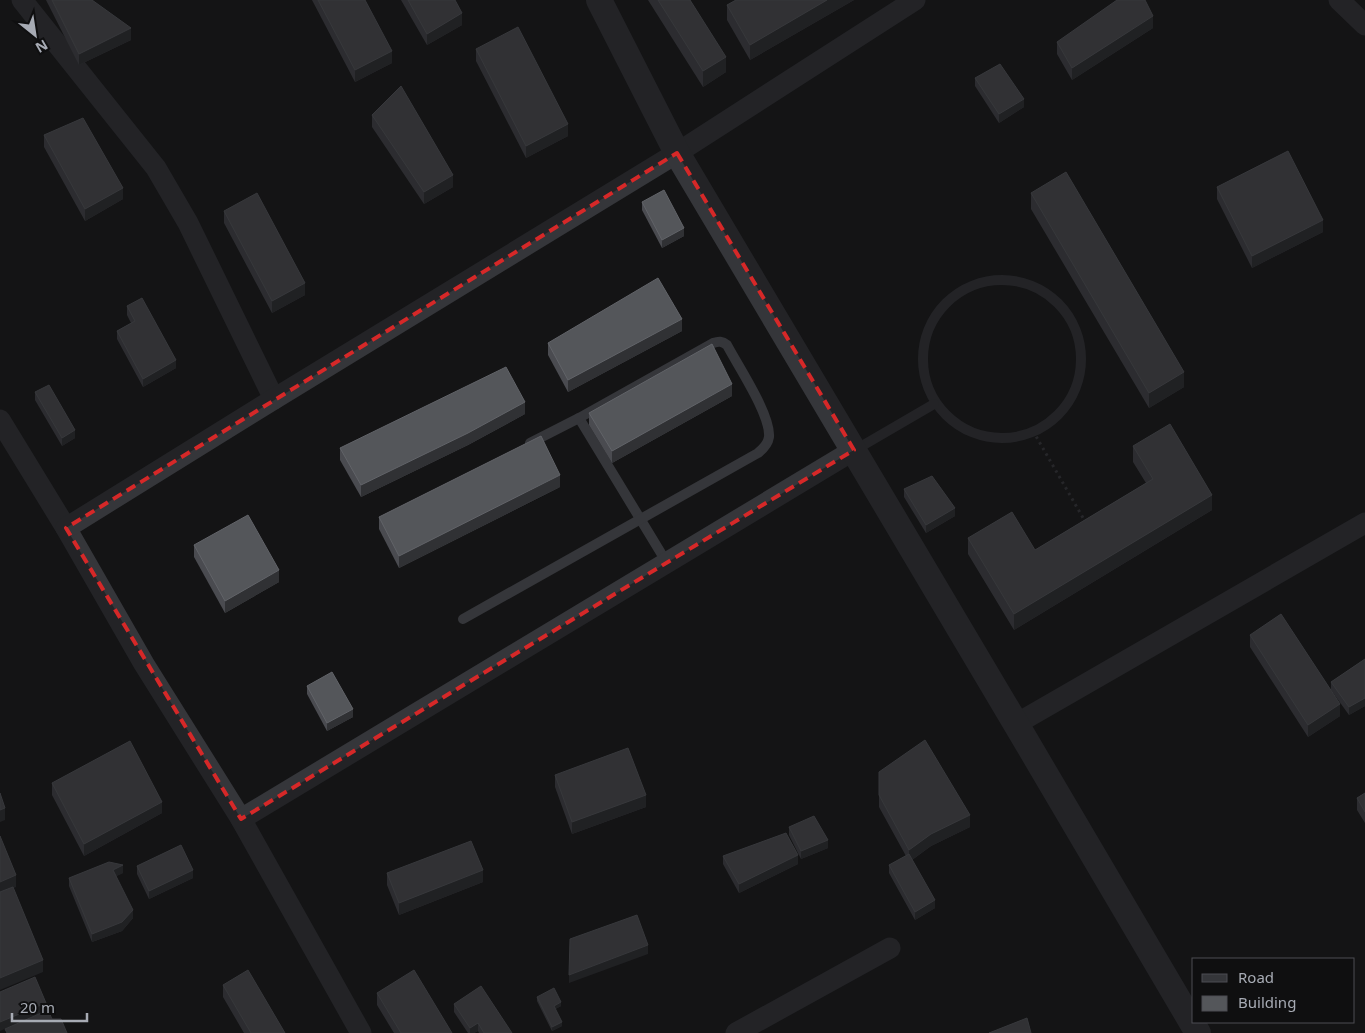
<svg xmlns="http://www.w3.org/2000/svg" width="1365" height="1033" font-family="'Noto Sans',sans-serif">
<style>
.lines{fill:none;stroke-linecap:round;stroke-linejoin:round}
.path{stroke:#3c3d41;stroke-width:3;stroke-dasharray:2.5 4;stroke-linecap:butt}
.service{stroke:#35363a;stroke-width:10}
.minor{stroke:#35363a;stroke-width:21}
.tertiary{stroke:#35363a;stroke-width:26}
.wall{fill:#4a4b50}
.shaded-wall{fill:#303134}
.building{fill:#54565a;stroke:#616368}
.marked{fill:none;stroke:#d62828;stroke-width:4;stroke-dasharray:10 6;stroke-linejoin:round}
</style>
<rect width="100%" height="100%" fill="#141415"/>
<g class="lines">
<path class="path" d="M1033 431 1086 523"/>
<g class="service">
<circle cx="1002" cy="359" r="79"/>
<path d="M579 418 667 563"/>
<path d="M855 450 934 404"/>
<path d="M463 619 758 453C763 449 768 444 769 437 771 415 738 366 727 345 722 341 719 341 713 343L579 418 530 443"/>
</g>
<g class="minor">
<path d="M22 0 156 168 188 223 274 399"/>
<path d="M1339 0 1365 25"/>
<path d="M0 420 66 528 144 664 241 819 361 1033"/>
<path d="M66 528 274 399 677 153 915 0"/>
<path d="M1016 724 1365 523"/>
<path d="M241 819 854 450"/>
<path d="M736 1033 890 948"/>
</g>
<path class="tertiary" d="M599 0 677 153 1016 724 1198 1033"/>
</g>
<g class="wall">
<path d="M46 0H92L131 40 79 65Z"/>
<path d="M312 0H365L392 63 355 82Z"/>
<path d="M401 0H455L462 25 427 45Z"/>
<path d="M648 0H690L726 72 703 87Z"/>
<path d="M736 0H854L750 60 727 20V5Z"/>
<path d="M1153 28 1072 80 1057 54V42Z"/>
<path d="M476 49 568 136 526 158 476 61Z"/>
<path d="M975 78 1024 107 999 123 975 86Z"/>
<path d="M372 115 453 187 424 204 372 127Z"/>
<path d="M44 135 123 199 85 221 44 147Z"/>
<path d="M1217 187 1323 232 1252 268 1217 199Z"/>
<path d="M1031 193 1184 387 1149 408 1031 209Z"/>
<path d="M642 202 684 236 662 248 642 210Z"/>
<path d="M224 211 305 295 272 313 224 223Z"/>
<path d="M127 306 176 368 143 387 117 339V331L131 323 127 315Z"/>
<path d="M682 331 568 392 548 355V343Z"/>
<path d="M35 392 75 438 62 446 35 400Z"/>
<path d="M732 396 612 463 589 425V413Z"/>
<path d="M525 414 468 445 361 497 340 460V448Z"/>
<path d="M1133 446 1212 510 1014 630 968 554V538L1035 550 1146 483 1133 462Z"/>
<path d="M560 487 399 568 379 529V517Z"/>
<path d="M904 489 955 516 926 533 904 497Z"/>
<path d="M194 545 279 582 225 613 194 557Z"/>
<path d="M1250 635 1340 716 1308 737 1250 647Z"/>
<path d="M1365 659V706L1349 715 1331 690V682Z"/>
<path d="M307 686 353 717 327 731 307 694Z"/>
<path d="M879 772 970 827 931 846 912 860 935 908 915 920 889 873V865L906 856 879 807Z"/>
<path d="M555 775 646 807 572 834 555 787Z"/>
<path d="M52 783 162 813 84 856 52 795Z"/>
<path d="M1365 793V823L1357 810V798Z"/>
<path d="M789 827 828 848 801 859 789 835Z"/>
<path d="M723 856 798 864 739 893 723 864Z"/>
<path d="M137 866 193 878 149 899 137 874Z"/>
<path d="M123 873 116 876 133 918 122 931 92 942 69 886V878Z"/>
<path d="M387 873 483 882 399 915 387 885Z"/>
<path d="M223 985 285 1033H244L223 997Z"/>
<path d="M377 993 452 1033H394L377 1005Z"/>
<path d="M537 997 561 1006 555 1009 562 1026 552 1031 537 1001Z"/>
<path d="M454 1004 512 1033H479L478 1031 474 1033H468L454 1012Z"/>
</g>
<g class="shaded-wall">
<path d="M827 0H854L750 60V45Z"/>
<path d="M462 13V25L427 45V34Z"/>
<path d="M1153 16V28L1072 80V68Z"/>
<path d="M131 28V40L79 65V54Z"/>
<path d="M392 51V63L355 82V70Z"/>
<path d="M726 57V72L703 87V71Z"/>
<path d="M1024 99V107L999 123V114Z"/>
<path d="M568 124V136L526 158V146Z"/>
<path d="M453 175V187L424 204V192Z"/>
<path d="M123 188V199L85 221V209Z"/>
<path d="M1323 220V232L1252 268V256Z"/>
<path d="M684 228V236L662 248V240Z"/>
<path d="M305 283V295L272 313V301Z"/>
<path d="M682 319V331L568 392V380Z"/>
<path d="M176 360V368L143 387V379Z"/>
<path d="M1184 372V387L1149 408V393Z"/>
<path d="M732 384V396L612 463V451Z"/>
<path d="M525 402V414L468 445 361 497V485Z"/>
<path d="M75 430V438L62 446V438Z"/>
<path d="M560 475V487L399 568V556Z"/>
<path d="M1212 495V510L1014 630V614Z"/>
<path d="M955 508V516L926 533V525Z"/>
<path d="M279 570V582L225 613V601Z"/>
<path d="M1365 698V706L1349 715V707Z"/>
<path d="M1340 704V716L1308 737V725Z"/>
<path d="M353 709V717L327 731V723Z"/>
<path d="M646 795V807L572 834V822Z"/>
<path d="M162 802V813L84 856V844Z"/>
<path d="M5 808V820L0 822V810Z"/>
<path d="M970 815V827L931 846 909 862V850L931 834Z"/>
<path d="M828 840V848L801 859V851Z"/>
<path d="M798 855V864L739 893V884Z"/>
<path d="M123 865V873L113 878V870Z"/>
<path d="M193 870V878L149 899V891Z"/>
<path d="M483 870V882L399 915V903Z"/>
<path d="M16 875V887L0 894V882Z"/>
<path d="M935 900V908L915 920V912Z"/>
<path d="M133 910V918L122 931 92 942V934Z"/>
<path d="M648 945V954L569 983V975Z"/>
<path d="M43 960V972L0 990V978Z"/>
<path d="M561 1002V1006L554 1010V1006Z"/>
<path d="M46 1003V1011L0 1031V1022Z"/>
<path d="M562 1022V1026L552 1031V1027Z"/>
<path d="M478 1023V1031L474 1033H470V1028Z"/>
</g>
<g class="building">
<path d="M52 0H92L131 28 79 54Z"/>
<path d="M318 0H365L392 51 355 70Z"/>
<path d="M408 0H455L462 13 427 34Z"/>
<path d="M658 0H690L726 57 703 71Z"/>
<path d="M736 0H827L750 45 727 5Z"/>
<path d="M1117 0H1145L1153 16 1072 68 1057 42Z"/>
<path d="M518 27 568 124 526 146 476 49Z"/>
<path d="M1000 64 1024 99 999 114 975 78Z"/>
<path d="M401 86 453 175 424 192 372 115Z"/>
<path d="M83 118 123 188 85 209 44 135Z"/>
<path d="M1288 151 1323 220 1252 256 1217 187Z"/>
<path d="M1066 172 1184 372 1149 393 1031 193Z"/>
<path d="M664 190 684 228 662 240 642 202Z"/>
<path d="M257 193 305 283 272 301 224 211Z"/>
<path d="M658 278 682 319 568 380 548 343Z"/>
<path d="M142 298 176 360 143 379 117 331 135 321 127 306Z"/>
<path d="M712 344 732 384 612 451 589 413Z"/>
<path d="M506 367 525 402 468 433 361 485 340 448Z"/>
<path d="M49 385 75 430 62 438 35 392Z"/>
<path d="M1170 424 1212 495 1014 614 968 538 1012 512 1035 550 1153 479 1133 446Z"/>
<path d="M541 436 560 475 399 556 379 517Z"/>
<path d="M932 476 955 508 926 525 904 489Z"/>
<path d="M248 515 279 570 225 601 194 545Z"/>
<path d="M1281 614 1340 704 1308 725 1250 635Z"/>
<path d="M1365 659V698L1349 707 1331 682Z"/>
<path d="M332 672 353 709 327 723 307 686Z"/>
<path d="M925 740 970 815 931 834 909 850 879 795V772Z"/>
<path d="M130 741 162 802 84 844 52 783Z"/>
<path d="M628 748 646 795 572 822 555 775Z"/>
<path d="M0 793 5 808 0 810Z"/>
<path d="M1365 793V812L1357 798Z"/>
<path d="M814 816 828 840 801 851 789 827Z"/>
<path d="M786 833 798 855 739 884 723 856Z"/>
<path d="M0 836 16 875 0 882Z"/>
<path d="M471 841 483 870 399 903 387 873Z"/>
<path d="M181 845 193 870 149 891 137 866Z"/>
<path d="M909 854 935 900 915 912 889 865Z"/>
<path d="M109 862 123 865 113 870 133 910 122 922 92 934 69 878Z"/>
<path d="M13 887 43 960 0 978V892Z"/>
<path d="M637 915 648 945 569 975 570 939Z"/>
<path d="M248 970 285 1033H251L223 985Z"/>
<path d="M414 970 452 1033H401L377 993Z"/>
<path d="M35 977 46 1003 0 1022V992Z"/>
<path d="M481 986 512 1033H484L478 1023 470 1028 454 1004Z"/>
<path d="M554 988 561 1002 554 1006 562 1022 552 1027 537 997Z"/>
<path d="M48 1010 52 1019H61L67 1033H7L5 1029Z"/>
<path d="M1027 1018 1031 1033H989Z"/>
</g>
<path d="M0 0H1365V1033H0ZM677 153 854 450 241 819 66 528Z" fill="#141415" fill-opacity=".55" fill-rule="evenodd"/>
<path class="marked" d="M677 153 854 450 241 819 66 528Z"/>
<rect x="1192" y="958" width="162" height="65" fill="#0f0f10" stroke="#4c4d52"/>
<rect x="1202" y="974" width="25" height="8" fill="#35363a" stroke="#4c4d52"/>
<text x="1238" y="983" font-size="15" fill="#a7abb4">Road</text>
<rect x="1202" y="996" width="25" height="15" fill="#54565a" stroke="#4c4d52"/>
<text x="1238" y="1008" font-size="15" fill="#a7abb4">Building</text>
<g transform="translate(35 35) rotate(150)" stroke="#0f0f10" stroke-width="4" paint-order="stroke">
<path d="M0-4L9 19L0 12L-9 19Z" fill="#a7abb4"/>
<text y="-8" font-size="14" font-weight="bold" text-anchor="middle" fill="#a7abb4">N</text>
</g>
<path d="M12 1013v8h75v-8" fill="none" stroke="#a7abb4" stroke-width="2.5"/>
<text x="20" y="1013" font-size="15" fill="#a7abb4" stroke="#0f0f10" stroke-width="4" paint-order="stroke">20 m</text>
</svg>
